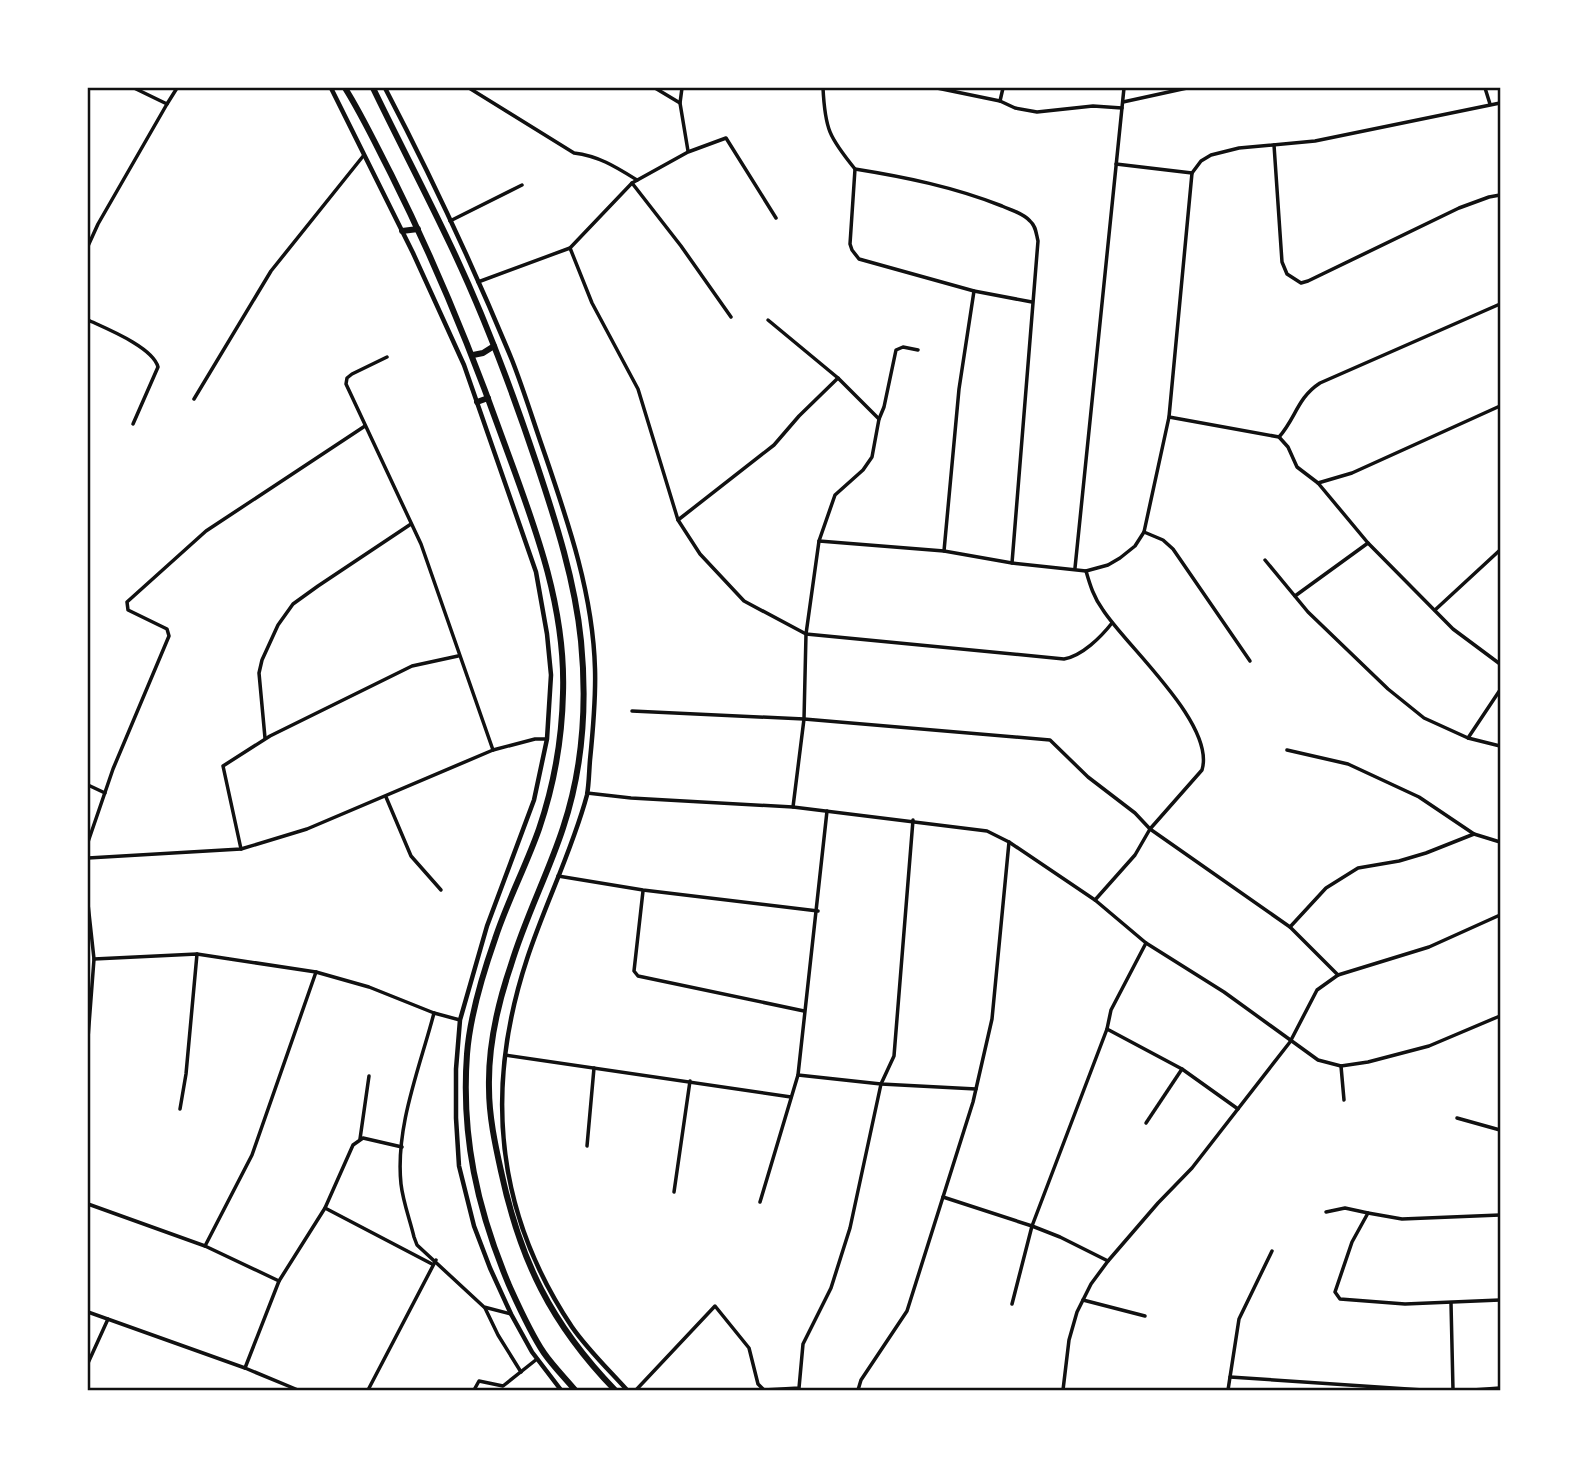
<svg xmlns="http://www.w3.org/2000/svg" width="1588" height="1478" font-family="Figtree,sans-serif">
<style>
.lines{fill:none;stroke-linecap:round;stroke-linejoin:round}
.minor{stroke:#111;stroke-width:3.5}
.tertiary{stroke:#111;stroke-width:4.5}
.primary{stroke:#111;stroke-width:6}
.neatline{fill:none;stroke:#111;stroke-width:2.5}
</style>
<rect width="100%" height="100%" fill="#fff"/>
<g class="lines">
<g class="minor">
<path d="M134 88 167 104 177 88"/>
<path d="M469 88 574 153C599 156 616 167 637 180"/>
<path d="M655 88 680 103"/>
<path d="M682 88 680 103 688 151"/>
<path d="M823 88C825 129 829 137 855 169 905 177 954 187 1002 206 1011 210 1023 213 1030 221 1036 226 1036 233 1038 241L1012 563"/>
<path d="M937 88 1000 101 1015 108 1037 112 1093 106 1122 108"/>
<path d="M1485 88 1490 104"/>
<path d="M1000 101 1003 88"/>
<path d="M1123 102 1187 88"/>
<path d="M1274 145 1282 262 1287 274 1301 283 1308 281 1459 208 1489 197 1500 195"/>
<path d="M1116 164 1192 173"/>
<path d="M855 169 850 244 852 250 859 259 974 291 1032 302"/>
<path d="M632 183 681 246 731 317"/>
<path d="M450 221 522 185"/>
<path d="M88 246 98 224 167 104"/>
<path d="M570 248 592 303 638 389 678 520 700 554 744 601 806 634 1064 659C1082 656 1101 637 1112 623"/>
<path d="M478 282 570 248 632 183 688 152 726 138 776 218"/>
<path d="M88 320C105 328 153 347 158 367L133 424"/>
<path d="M768 320 838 378 879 419"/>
<path d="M387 357 352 374 347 378 346 384 421 544 493 750"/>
<path d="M194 399 271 271 364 155"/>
<path d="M1169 417 1279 437 1288 447 1297 467 1318 483 1368 543 1453 629 1500 664"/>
<path d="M1279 437C1296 418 1297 398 1320 383L1500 304"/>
<path d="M1318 483 1352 473 1500 406"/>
<path d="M678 520 774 445 799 416 838 378"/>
<path d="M1144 532 1163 540 1173 549 1250 661"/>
<path d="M819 541 944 551 1012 563 1086 571 1108 565 1120 558 1135 546 1144 532 1169 417 1192 173 1201 161 1211 155 1239 148 1315 141 1500 103"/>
<path d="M944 551 959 389 974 291"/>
<path d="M1265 560 1308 612 1388 689 1424 718 1468 738 1500 746"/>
<path d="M1075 568 1124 88"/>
<path d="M1086 571C1090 585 1094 598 1103 610 1126 646 1216 724 1202 770L1150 829 1135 855 1095 900"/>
<path d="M1295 596 1368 543"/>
<path d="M1435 610 1500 550"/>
<path d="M632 711 804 719 1050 740 1088 777 1135 813 1150 829 1290 927 1338 975"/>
<path d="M265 738 259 673 262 660 278 625 293 604 318 586 411 524"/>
<path d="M1468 738 1500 690"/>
<path d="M1287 750 1348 764 1419 797 1474 834 1500 842"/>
<path d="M88 785 105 793"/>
<path d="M587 793 631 798 793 807 987 831 1009 842 1095 900 1146 943 1224 992 1318 1060 1341 1066 1368 1062 1429 1046 1500 1016"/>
<path d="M386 797 411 856 441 890"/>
<path d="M793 807 804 719 806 634 819 541 835 495 863 470 872 457 879 419 884 407 896 350 903 347 918 350"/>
<path d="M88 842 113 769 169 636 167 629 128 610 127 602 206 531 365 426"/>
<path d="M241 849 223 766 270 736 412 666 458 656"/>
<path d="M88 858 241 849 307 829 493 750 535 739H547"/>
<path d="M558 876 643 890 818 911"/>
<path d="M643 891 634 971 638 976 804 1011"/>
<path d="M88 904 94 959 88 1038"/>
<path d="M1290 927 1326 888 1358 868 1399 861 1426 853 1474 834"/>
<path d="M94 959 197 954 316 972 369 987 434 1013 460 1020"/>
<path d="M434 1013C420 1067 395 1127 401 1184 403 1202 410 1220 414 1237L417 1245 484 1307 511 1314"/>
<path d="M1107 1029 1182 1069 1238 1109"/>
<path d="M505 1055 791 1097"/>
<path d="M1341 1066 1344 1100"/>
<path d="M798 1075 881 1084 976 1089"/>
<path d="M180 1109 186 1074 197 954"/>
<path d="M1457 1118 1500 1130"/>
<path d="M1146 1123 1182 1069"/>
<path d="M360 1139 369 1076"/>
<path d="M587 1146 594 1068"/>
<path d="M674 1192 690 1081"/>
<path d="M943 1197 1032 1226 1060 1237 1108 1261"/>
<path d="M760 1202 798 1075 827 811"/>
<path d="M88 1204 205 1246 279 1281"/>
<path d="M325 1208 432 1264"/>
<path d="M1326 1212 1345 1208 1368 1213"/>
<path d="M1500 1215 1402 1219 1368 1213 1352 1242 1335 1292 1340 1299 1405 1304 1500 1300"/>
<path d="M205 1246 252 1155 316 972"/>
<path d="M1083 1300 1145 1316"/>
<path d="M1451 1303 1453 1390"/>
<path d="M1012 1304 1032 1226 1107 1029 1111 1010 1146 943"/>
<path d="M485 1308 498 1335 521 1372"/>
<path d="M88 1312 245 1368 298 1390"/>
<path d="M88 1363 108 1319"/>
<path d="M245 1368 279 1281 325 1208 353 1145 363 1138 402 1147"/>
<path d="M1230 1377 1423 1390"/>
<path d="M368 1390 436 1260"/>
<path d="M474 1390 479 1381 503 1386 537 1359"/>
<path d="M636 1390 715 1306 749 1348 758 1384 764 1390 799 1388 803 1344 831 1288 850 1228 881 1084 894 1056 913 820"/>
<path d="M858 1390 861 1380 907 1311 973 1102 992 1019 1009 842"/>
<path d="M1063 1390 1069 1340 1077 1312 1091 1284 1108 1261 1158 1203 1192 1168 1290 1042 1317 990 1338 975 1429 947 1500 915"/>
<path d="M1228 1390 1239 1319 1272 1251"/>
<path d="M1473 1390 1500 1388"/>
</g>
<g class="tertiary">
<path d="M331 88 413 253 464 365 536 572 547 634 551 675 547 739 534 800 487 926 460 1020 456 1069V1118L459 1166 474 1226 490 1268 511 1314 532 1352 561 1390"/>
<path d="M385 88C431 176 474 268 512 360 523 388 532 417 542 446 567 519 593 592 595 669 596 700 593 730 590 760 589 772 589 784 587 795 572 851 545 904 527 959 484 1089 495 1212 572 1327 588 1350 609 1370 627 1390"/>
</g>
<g class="primary">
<path d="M345 88C362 115 376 145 391 174 434 260 470 347 502 437 532 519 566 603 563 693 562 740 554 785 539 829 526 866 507 902 495 939 482 976 470 1015 467 1054 461 1136 477 1209 509 1285 519 1307 530 1332 544 1353 553 1366 565 1378 575 1390"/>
<path d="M373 88C398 140 425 191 450 244 484 315 512 390 537 465 556 522 575 581 581 641 587 703 583 768 563 828 548 874 525 918 511 965 498 1003 488 1047 489 1088 489 1116 495 1144 501 1171 520 1260 551 1324 615 1390"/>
<path d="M402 231 418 229"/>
<path d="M473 355 483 353 494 346"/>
<path d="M477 402 488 398"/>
</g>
</g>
<rect width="1588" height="1478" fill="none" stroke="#ffffff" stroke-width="178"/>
<rect x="89" y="89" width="1410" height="1300" class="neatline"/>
</svg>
